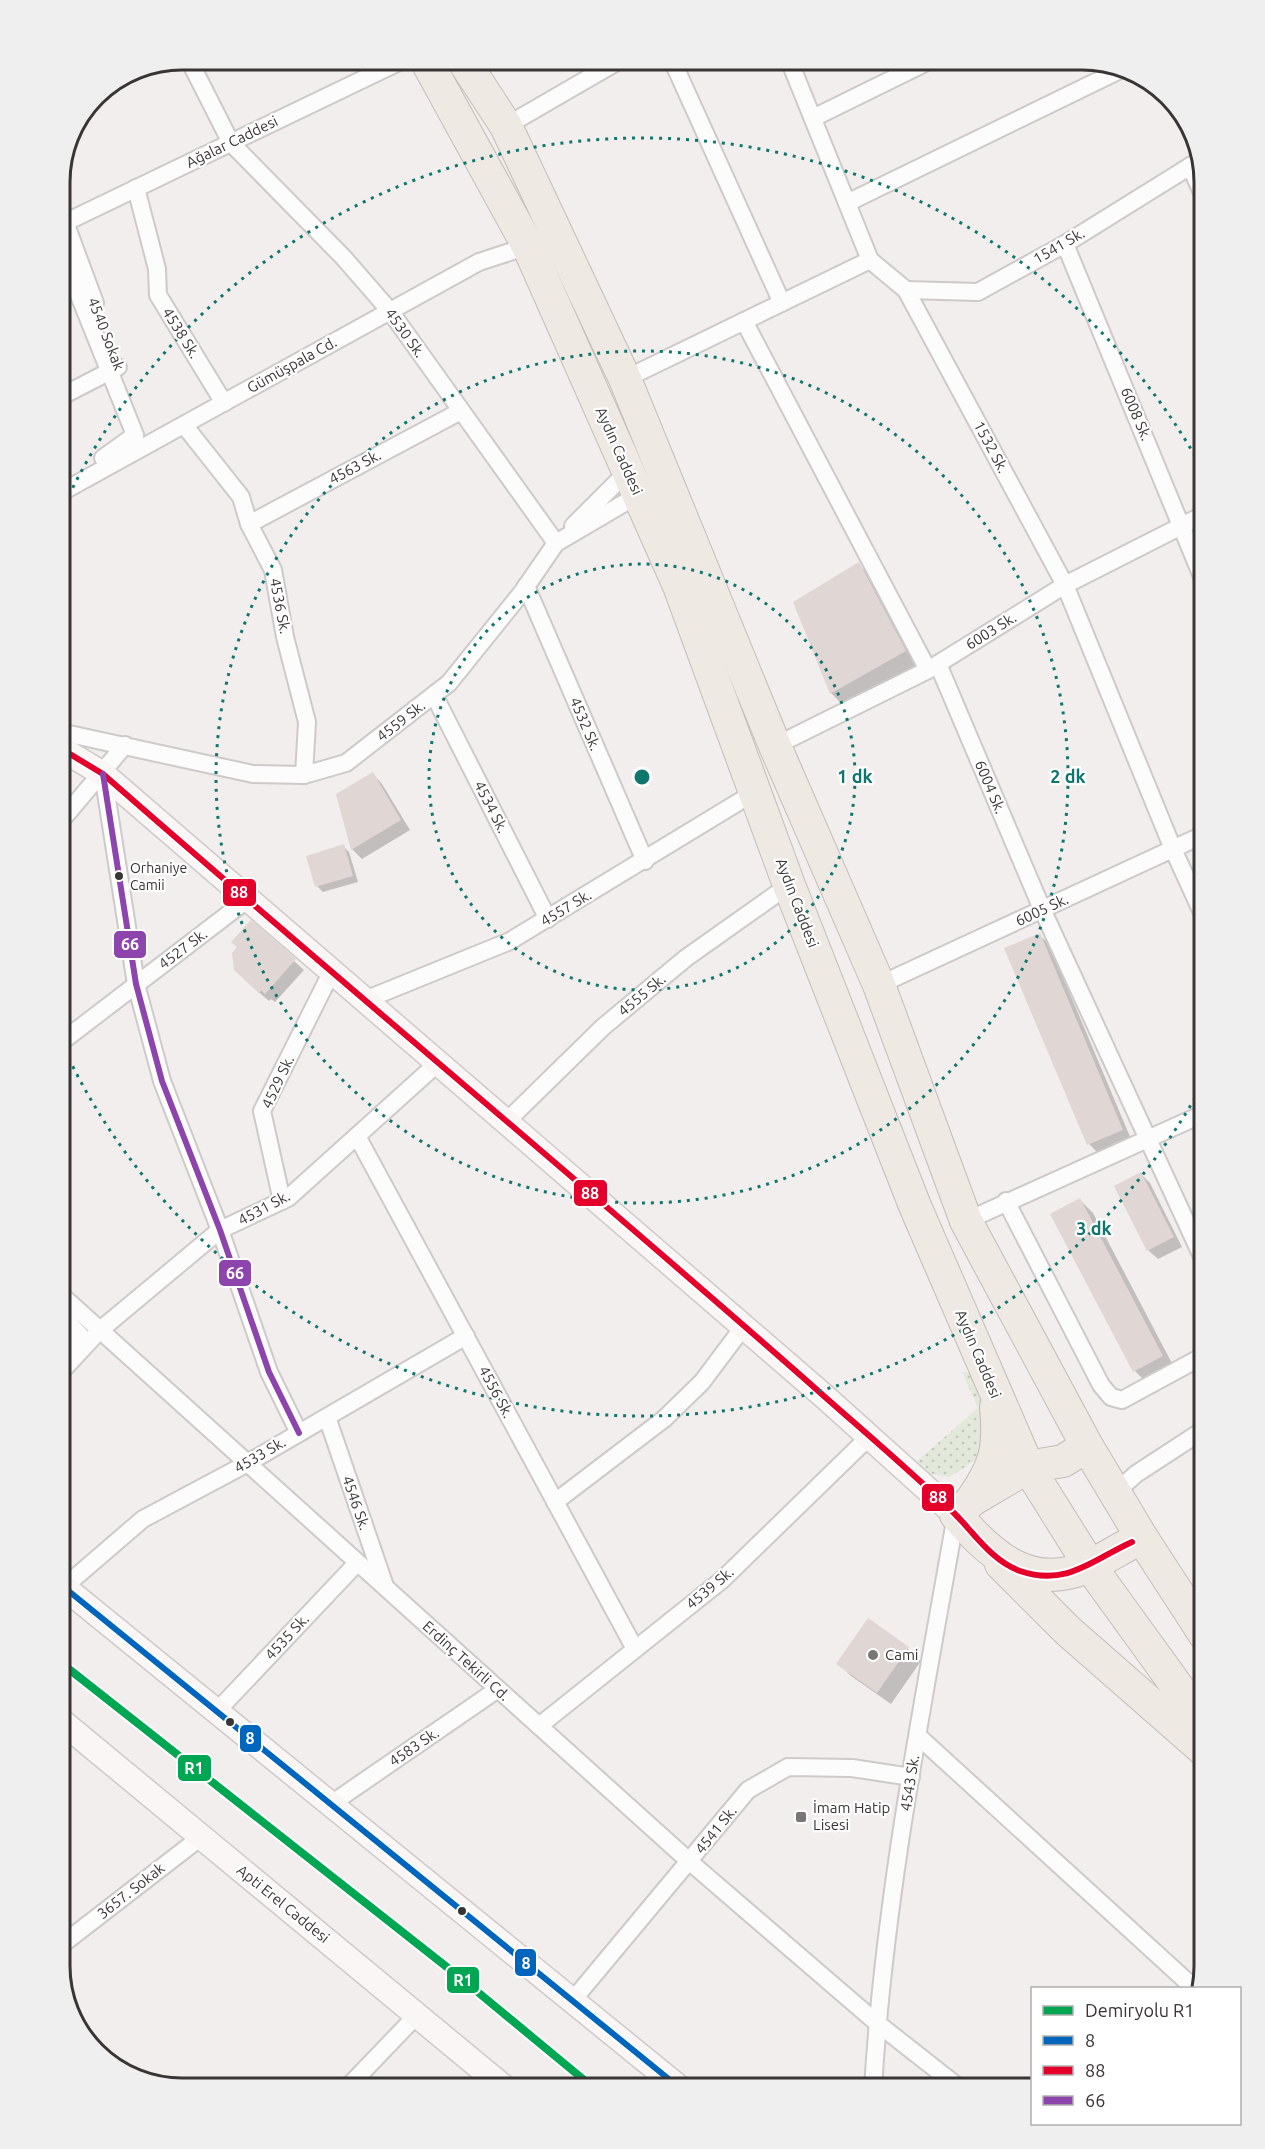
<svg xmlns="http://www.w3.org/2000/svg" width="1265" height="2149" font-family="Ubuntu,sans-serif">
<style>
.park{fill:url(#park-dots)}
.shadow{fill:#0003}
.building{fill:#e0d6d4}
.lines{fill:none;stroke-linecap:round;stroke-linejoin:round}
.street-casing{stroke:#cecac9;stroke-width:20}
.secondary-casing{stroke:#cecac9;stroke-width:27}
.highway-casing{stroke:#c4bcb7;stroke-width:34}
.street{stroke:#fdfcfc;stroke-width:16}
.secondary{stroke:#f9f6f5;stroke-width:24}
.highway{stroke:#efe9e4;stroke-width:32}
.bus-1-casing{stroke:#fff;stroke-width:10}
.bus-2-casing{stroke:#fff;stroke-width:10}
.bus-3-casing{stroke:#fff;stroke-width:10}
.bus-1{stroke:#0065bd;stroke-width:6}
.bus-2{stroke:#e4002b;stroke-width:6}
.bus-3{stroke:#8e44ad;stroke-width:6}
.rail-1-casing{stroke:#fff;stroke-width:12}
.rail-1{stroke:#00a651;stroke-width:8}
.ring{fill:none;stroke:#0f766e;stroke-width:3;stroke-dasharray:3 6}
.bus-dot{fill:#383534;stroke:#fff;stroke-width:2}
.poi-dot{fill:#797675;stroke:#fff;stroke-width:2}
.labels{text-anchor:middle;stroke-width:4.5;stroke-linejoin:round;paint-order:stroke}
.bus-label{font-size:14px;fill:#383534;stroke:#fff;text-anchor:start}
.street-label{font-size:15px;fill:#383534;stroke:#fff}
.poi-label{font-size:15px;fill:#383534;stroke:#fff;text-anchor:start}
.rim{fill:none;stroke:#383534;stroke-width:3}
.centre{fill:#0f766e;stroke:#fff;stroke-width:3}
.ring-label{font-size:18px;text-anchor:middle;font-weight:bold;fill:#0f766e;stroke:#fff;stroke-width:4.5;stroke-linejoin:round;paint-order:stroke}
.line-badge{stroke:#fff;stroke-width:2}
.badge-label{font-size:16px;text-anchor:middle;font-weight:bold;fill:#fff}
</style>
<defs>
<pattern id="park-dots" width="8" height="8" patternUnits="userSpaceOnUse" patternTransform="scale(1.5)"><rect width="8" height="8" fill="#e3e9da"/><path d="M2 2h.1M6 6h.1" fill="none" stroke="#c4c8bc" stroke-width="1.8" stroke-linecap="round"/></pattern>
</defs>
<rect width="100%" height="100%" fill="#f2eeed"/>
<path class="park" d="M962 1372 970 1373C981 1400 1002 1438 974 1461 966 1467 957 1472 949 1477L927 1473 915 1463 978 1408Z"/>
<g class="shadow">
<path d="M858 564 871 577 918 664 844 706 831 693Z"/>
<path d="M373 774 382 784 410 830 362 859 352 849Z"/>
<path d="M343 846 349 852 358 882 323 892 317 886Z"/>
<path d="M251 922 304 970 275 1002 271 999 269 1001 245 980 239 947Z"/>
<path d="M1039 935 1049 944 1131 1139 1098 1153 1089 1144Z"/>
<path d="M1141 1174 1150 1183 1182 1247 1158 1259 1148 1250Z"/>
<path d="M1080 1200 1093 1213 1175 1369 1148 1384 1135 1371Z"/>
<path d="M869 1620 908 1649 921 1661 891 1704 851 1676 838 1663Z"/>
</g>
<g class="building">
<path d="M859 562 906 651 830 694 793 602Z"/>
<path d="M373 772 401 820 351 850 336 794Z"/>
<path d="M344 844 353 876 315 887 306 856Z"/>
<path d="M251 920 296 959 265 994 261 990 259 993 234 970 232 953 237 947 231 942Z"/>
<path d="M1040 933 1123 1130 1087 1145 1004 948Z"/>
<path d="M1141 1172 1174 1237 1147 1251 1114 1186Z"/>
<path d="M1080 1198 1163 1356 1133 1372 1050 1214Z"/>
<path d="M868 1618 909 1647 877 1693 836 1664Z"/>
</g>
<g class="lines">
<defs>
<g id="street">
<path d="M189 60 231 143 343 257 390 311 556 543"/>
<path d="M672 60 782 303"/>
<path d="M789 60 870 260 906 290 1065 585 1173 849 1205 919"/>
<path d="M813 118 931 60"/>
<path d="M506 126 620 60"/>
<path d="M1190 166 1205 199"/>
<path d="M136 188 157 269 158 295 224 403"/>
<path d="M847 203 1120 70"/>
<path d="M65 222 95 303"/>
<path d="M60 225 403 60"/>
<path d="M1065 244 1205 584"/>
<path d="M60 248 135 435 103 458"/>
<path d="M906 290 978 292 1065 244 1200 160"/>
<path d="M744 321 928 670"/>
<path d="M625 379 870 260"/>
<path d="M60 397 118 367"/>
<path d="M184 425 241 497 249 524 273 570 285 637 307 722 304 775"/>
<path d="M60 493 479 262 528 246"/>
<path d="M249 524 461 411"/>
<path d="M573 526 628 471"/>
<path d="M526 586 645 861"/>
<path d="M938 664 1042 909 1205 1263"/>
<path d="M434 695 548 919"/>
<path d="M60 732 253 774 304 775 346 763 449 683 523 591 556 543 638 495"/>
<path d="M775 746 928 670 1065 585 1205 514"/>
<path d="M103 774 136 984 162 1081 220 1230 269 1372 299 1433"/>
<path d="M60 822 125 745"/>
<path d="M879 985 1205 834"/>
<path d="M365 1000 510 941 755 792"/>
<path d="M60 1043 248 899"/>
<path d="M507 1121 603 1027 686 958 789 885"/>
<path d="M357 1136 635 1649"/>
<path d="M282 1201 262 1111 332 971"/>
<path d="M1006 1201 1101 1385 1111 1397 1122 1400 1205 1355"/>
<path d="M966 1221 1205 1113"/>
<path d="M60 1294 690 1862 877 2023 961 2089"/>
<path d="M60 1314 81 1336 67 1350"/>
<path d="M60 1373 99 1331 220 1230 288 1198 439 1062"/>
<path d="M327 1417 385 1586"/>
<path d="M1115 1493 1136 1474 1205 1429"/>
<path d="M555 1502 664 1419 702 1382 744 1326"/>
<path d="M64 1587 143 1519 246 1464 466 1336"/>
<path d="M217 1711 357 1563"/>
<path d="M539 1726 722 1580 869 1437"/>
<path d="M918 1736 1194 1988"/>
<path d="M331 1804 498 1689"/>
<path d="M60 1946 201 1837"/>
<path d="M573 2000 748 1790 788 1767 852 1768 911 1777"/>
<path d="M346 2089 417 2015"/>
<path d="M873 2089C884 1898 923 1704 956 1515"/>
</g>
<g id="secondary">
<path d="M60 748 103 774 825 1397 956 1515"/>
<path d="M60 1584 681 2089"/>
<path d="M60 1720 506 2089"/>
</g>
<g id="highway">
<path d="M426 60 528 246 679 586 789 885 915 1206 1028 1467 1090 1566 1205 1725"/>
<path d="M463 60 506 126 625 379 775 746 879 985 966 1221 1087 1446 1142 1538 1205 1635"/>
<path d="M1087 1446 1063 1461 1028 1467 972 1500 956 1515C992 1557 1032 1592 1089 1566 1107 1558 1123 1546 1142 1538"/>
<path d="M973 1498C996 1465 1000 1447 996 1407"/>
<path d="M1001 1564 1067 1630 1205 1751"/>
</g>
</defs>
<use href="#street" class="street-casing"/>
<use href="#secondary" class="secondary-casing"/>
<use href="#highway" class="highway-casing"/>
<use href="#street" class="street"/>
<use href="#secondary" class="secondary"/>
<use href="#highway" class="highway"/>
<defs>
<path id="bus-1" d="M60 1584 681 2089"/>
<path id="bus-2" d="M60 748 103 774C342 984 587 1186 825 1397 868 1435 913 1473 955 1514 974 1533 992 1561 1020 1571 1067 1587 1092 1560 1132 1542"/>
<path id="bus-3" d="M103 774 136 984 162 1081 220 1230 269 1372 299 1433"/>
</defs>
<use href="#bus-1" class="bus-1-casing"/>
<use href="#bus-2" class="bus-2-casing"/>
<use href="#bus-3" class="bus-3-casing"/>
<use href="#bus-1" class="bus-1"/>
<use href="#bus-2" class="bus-2"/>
<use href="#bus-3" class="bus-3"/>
<defs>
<path id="rail-1" d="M60 1662 462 1979 595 2089"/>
</defs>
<use href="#rail-1" class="rail-1-casing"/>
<use href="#rail-1" class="rail-1"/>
</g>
<g class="ring">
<circle cx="642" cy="777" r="213"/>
<circle cx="642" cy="777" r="426"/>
<path d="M1204 1082A639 639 0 0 1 61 1042M61 512A639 639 0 0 1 1204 472"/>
</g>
<g class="bus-dot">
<circle cx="119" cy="876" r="5"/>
<circle cx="230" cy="1722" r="5"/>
<circle cx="462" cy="1911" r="5"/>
</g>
<g class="poi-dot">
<circle cx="873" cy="1655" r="6"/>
<rect x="795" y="1811" width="12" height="12" rx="3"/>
</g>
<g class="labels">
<g class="bus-label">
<text x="130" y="873">Orhaniye<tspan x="130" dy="17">Camii</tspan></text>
</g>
<g class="street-label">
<text transform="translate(232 142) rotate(-26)" y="5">Ağalar Caddesi</text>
<text transform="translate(1059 246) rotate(-30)" y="5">1541 Sk.</text>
<text transform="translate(181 333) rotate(58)" y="5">4538 Sk.</text>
<text transform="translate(405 333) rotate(54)" y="5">4530 Sk.</text>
<text transform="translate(106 334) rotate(69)" y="5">4540 Sokak</text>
<text transform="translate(292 365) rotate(-29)" y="5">Gümüşpala Cd.</text>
<text transform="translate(1136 414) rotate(67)" y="5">6008 Sk.</text>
<text transform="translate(991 447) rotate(62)" y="5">1532 Sk.</text>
<text transform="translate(619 451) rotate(66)" y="5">Aydın Caddesi</text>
<text transform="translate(355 467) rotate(-28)" y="5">4563 Sk.</text>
<text transform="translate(280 606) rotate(79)" y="5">4536 Sk.</text>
<text transform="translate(991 631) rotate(-32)" y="5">6003 Sk.</text>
<text transform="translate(401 721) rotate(-38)" y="5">4559 Sk.</text>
<text transform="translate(585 724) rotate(67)" y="5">4532 Sk.</text>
<text transform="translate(990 787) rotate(67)" y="5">6004 Sk.</text>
<text transform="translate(491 807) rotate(63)" y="5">4534 Sk.</text>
<text transform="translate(797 903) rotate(69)" y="5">Aydın Caddesi</text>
<text transform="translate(566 908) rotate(-31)" y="5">4557 Sk.</text>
<text transform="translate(1042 910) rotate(-25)" y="5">6005 Sk.</text>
<text transform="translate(183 949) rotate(-37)" y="5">4527 Sk.</text>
<text transform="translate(642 995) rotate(-40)" y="5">4555 Sk.</text>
<text transform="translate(278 1082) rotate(-65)" y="5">4529 Sk.</text>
<text transform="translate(264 1208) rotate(-28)" y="5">4531 Sk.</text>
<text transform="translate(978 1354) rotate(67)" y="5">Aydın Caddesi</text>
<text transform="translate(496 1392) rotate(62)" y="5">4556 Sk.</text>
<text transform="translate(260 1455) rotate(-30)" y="5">4533 Sk.</text>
<text transform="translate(356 1503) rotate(71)" y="5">4546 Sk.</text>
<text transform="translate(710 1588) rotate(-40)" y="5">4539 Sk.</text>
<text transform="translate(287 1637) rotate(-47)" y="5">4535 Sk.</text>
<text transform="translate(466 1661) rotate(42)" y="5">Erdinç Tekirli Cd.</text>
<text transform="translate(414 1747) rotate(-34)" y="5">4583 Sk.</text>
<text transform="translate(910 1783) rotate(-81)" y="5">4543 Sk.</text>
<text transform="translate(716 1830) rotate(-51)" y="5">4541 Sk.</text>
<text transform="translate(131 1891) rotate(-38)" y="5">3657. Sokak</text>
<text transform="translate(283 1904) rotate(39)" y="5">Apti Erel Caddesi</text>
</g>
<g class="poi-label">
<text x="885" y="1660">Cami</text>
<text x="813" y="1813">İmam Hatip<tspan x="813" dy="17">Lisesi</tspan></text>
</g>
</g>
<path d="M0 0H1265V2149H0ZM182 70H1082A112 112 0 0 1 1194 182V1966A112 112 0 0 1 1082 2078H182A112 112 0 0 1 70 1966V182A112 112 0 0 1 182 70Z" fill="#efefef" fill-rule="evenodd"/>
<path class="rim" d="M182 70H1082A112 112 0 0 1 1194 182V1966A112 112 0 0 1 1082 2078H182A112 112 0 0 1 70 1966V182A112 112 0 0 1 182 70Z"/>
<circle cx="642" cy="777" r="9" class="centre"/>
<g class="ring-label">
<text x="855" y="783">1 dk</text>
<text x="1068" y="783">2 dk</text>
<text x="1094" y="1235">3 dk</text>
</g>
<g class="line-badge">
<rect x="222" y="878" width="35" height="29" rx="6" fill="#e4002b"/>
<rect x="113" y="930" width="34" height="29" rx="6" fill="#8e44ad"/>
<rect x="573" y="1179" width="35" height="28" rx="6" fill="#e4002b"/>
<rect x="218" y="1259" width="34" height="28" rx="6" fill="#8e44ad"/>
<rect x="921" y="1483" width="34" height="29" rx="6" fill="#e4002b"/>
<rect x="239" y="1724" width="23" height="29" rx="6" fill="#0065bd"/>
<rect x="177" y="1754" width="35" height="28" rx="6" fill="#00a651"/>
<rect x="514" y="1948" width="23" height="29" rx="6" fill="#0065bd"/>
<rect x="446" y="1966" width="34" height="28" rx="6" fill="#00a651"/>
</g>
<g class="badge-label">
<text x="239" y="898">88</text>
<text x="130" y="950">66</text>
<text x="590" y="1199">88</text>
<text x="235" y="1279">66</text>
<text x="938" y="1503">88</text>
<text x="250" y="1744">8</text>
<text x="194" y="1774">R1</text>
<text x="526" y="1969">8</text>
<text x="463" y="1986">R1</text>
</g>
<rect x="1031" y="1987" width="210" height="138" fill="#ffffff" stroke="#afaeae" stroke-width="1.5"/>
<rect x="1043" y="2006" width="30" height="9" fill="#00a651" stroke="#afaeae" stroke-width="1.5"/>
<text x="1085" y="2017" font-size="18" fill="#383534">Demiryolu R1</text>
<rect x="1043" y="2036" width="30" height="9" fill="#0065bd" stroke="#afaeae" stroke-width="1.5"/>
<text x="1085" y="2047" font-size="18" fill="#383534">8</text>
<rect x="1043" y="2066" width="30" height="9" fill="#e4002b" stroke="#afaeae" stroke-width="1.5"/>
<text x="1085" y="2077" font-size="18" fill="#383534">88</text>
<rect x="1043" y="2096" width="30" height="9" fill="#8e44ad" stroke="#afaeae" stroke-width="1.5"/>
<text x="1085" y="2107" font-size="18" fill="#383534">66</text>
</svg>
